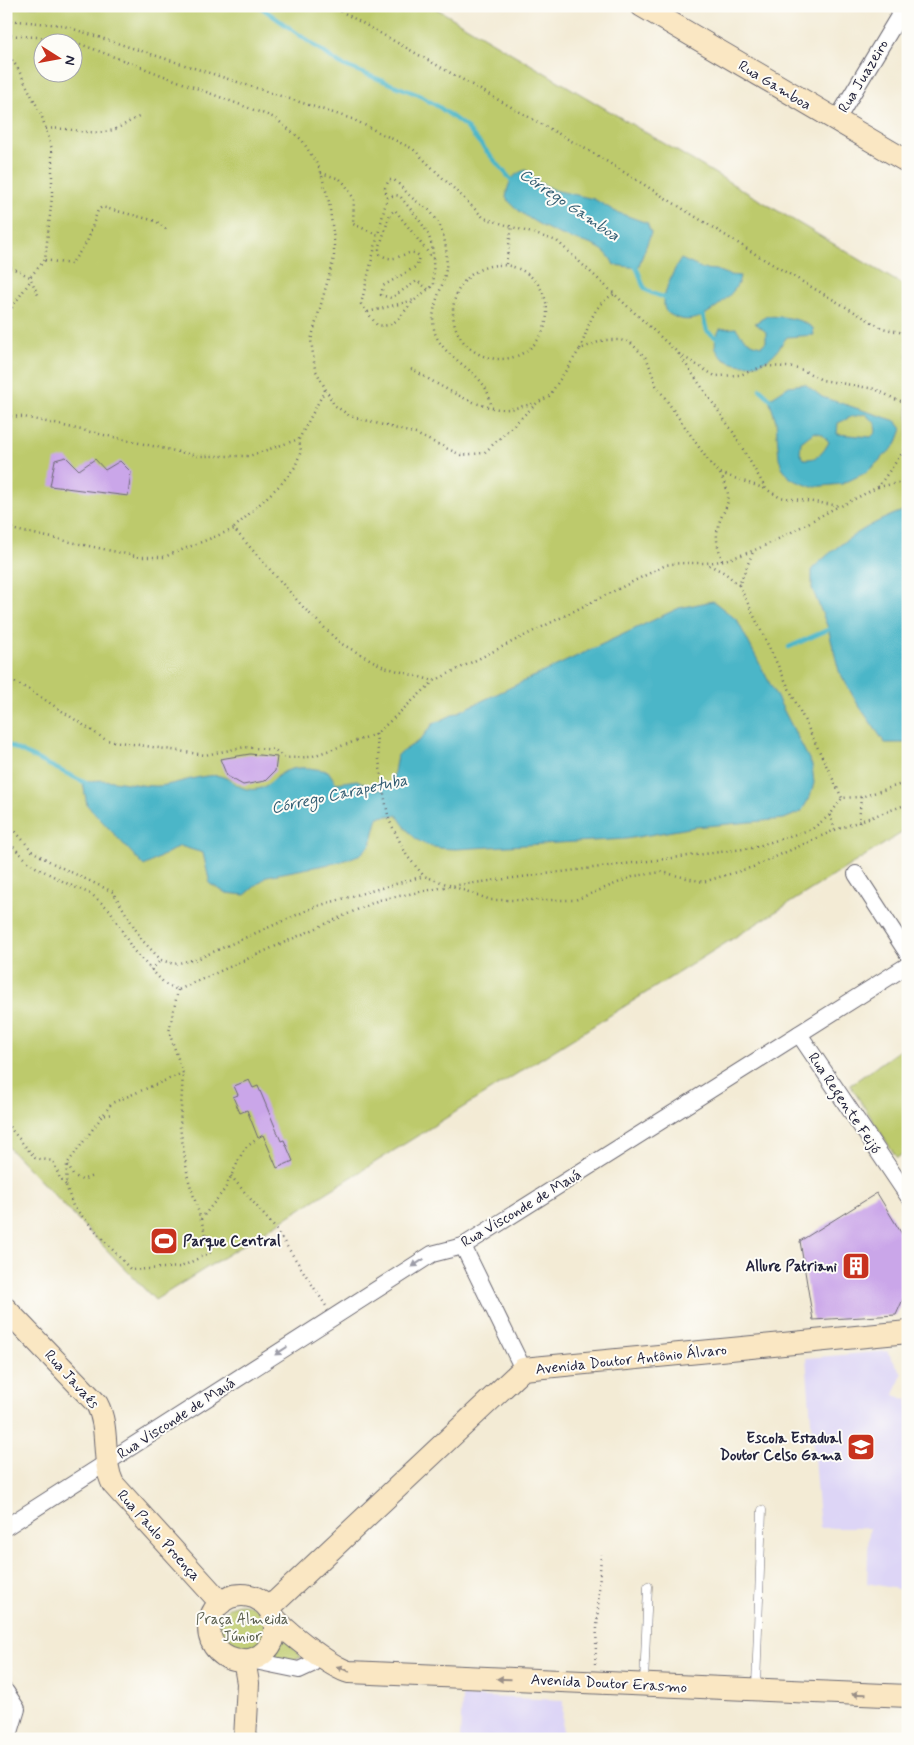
<svg xmlns="http://www.w3.org/2000/svg" width="914" height="1745" font-family="Mynerve,sans-serif">
<style>
.built{fill:#ddd5f6}
.green{fill:#bdca6c;stroke:#707654;fill-rule:evenodd}
.water{fill:#4bb6c8;stroke:#366c82;fill-rule:evenodd}
.lines{fill:none;stroke-linecap:round;stroke-linejoin:round}
.stream{stroke:#4bb6c8;stroke-width:4.5}
.building{fill:#caa6e9}
.lane-casing{stroke:#6b6871;stroke-width:9}
.street-casing{stroke:#6b6871;stroke-width:18}
.secondary-casing{stroke:#6b6871;stroke-width:24}
.path{stroke:#6b6871;stroke-width:2.5;stroke-dasharray:1 4;stroke-linecap:butt}
.lane{stroke:#fff;stroke-width:8}
.street{stroke:#fff;stroke-width:16}
.secondary{stroke:#fae7c3;stroke-width:22}
.oneway{fill:#9c9ca7}
.oneway2{fill:#998e86}
.labels{text-anchor:middle;stroke-width:4;stroke-linejoin:round;paint-order:stroke}
.street-label{font-size:15px;fill:#22223b;stroke:#fdfcf7}
.poi-label{font-size:15px;font-weight:bold;fill:#22223b;stroke:#fdfcf7;text-anchor:end}
.park-label{font-size:15px;fill:#585d4c;stroke:#fdfcf7}
.water-label{font-size:16px;font-style:italic;fill:#325d73;stroke:#fdfcf7}
</style>
<rect width="100%" height="100%" fill="#fdfcf7"/>
<filter id="ink" filterUnits="userSpaceOnUse"><feTurbulence type="fractalNoise" baseFrequency=".02" numOctaves="2"/><feDisplacementMap in="SourceGraphic" scale="10" xChannelSelector="R" yChannelSelector="G"/><feConvolveMatrix kernelMatrix="1 2 1 2 8 2 1 2 1" color-interpolation-filters="sRGB"/></filter>
<filter id="wash" filterUnits="userSpaceOnUse"><feTurbulence type="fractalNoise" baseFrequency=".0096" numOctaves="4" result="noise"/><feDisplacementMap in="SourceGraphic" scale="20" xChannelSelector="R" yChannelSelector="G"/><feGaussianBlur stdDeviation="1.12" result="paint"/><feColorMatrix in="noise" values="0 0 0 0 0 0 0 0 0 0 0 0 0 0 0 0 0 1.4 0 .05"/><feComposite in="paint" operator="in"/></filter>
<g filter="url(#wash)">
<rect width="100%" height="100%" fill="#f3ebd5"/>
<g class="built">
<path d="M887 1351 902 1374 894 1395 908 1400V1591L867 1583 869 1528H820L817 1495 806 1358Z"/>
<path d="M462 1696 563 1700 562 1739H460Z"/>
</g>
<g class="green">
<path d="M6 6H432L908 288V829L155 1300 6 1145ZM42 42H72V72H42Z"/>
<path d="M904 1047 908 1052V1150L897 1158 850 1085Z"/>
<circle cx="242" cy="1628" r="24"/>
<path d="M280 1634 302 1657 291 1661 267 1656 276 1649Z"/>
</g>
<g class="water">
<path d="M526 170 536 181 554 190 594 199 616 212 647 223 651 233 638 268 614 265C604 243 587 245 567 237 545 229 521 216 506 198 508 184 511 174 526 170Z"/>
<path d="M681 259 703 269 716 270 729 275 740 276C739 287 728 297 720 304 705 316 690 326 671 315 667 313 665 311 664 306 663 291 673 271 681 259Z"/>
<path d="M767 316C784 317 798 317 813 328L814 335 787 337C780 345 777 354 766 360 743 373 701 359 720 329L736 328C743 338 748 343 761 346L766 342V332L755 323Z"/>
<path d="M805 384 822 397 896 421 902 429 896 445 867 472 842 484 812 487 791 479 782 467 779 458 776 421 769 399 789 386ZM865 414 875 423 876 432 871 437 837 434 838 423 851 417ZM814 432 822 434 829 442C823 453 818 460 804 459L800 453 801 442Z"/>
<path d="M908 509V743H885L857 703 839 671 828 628 812 588V569C840 542 870 522 908 509Z"/>
<path d="M713 601 737 620 812 765 814 783 810 797 801 812 784 819 695 827 626 839 456 849C423 848 415 843 397 815L378 817 371 844 361 854 340 862 267 876 245 895 226 893 210 884 203 853 180 846 144 866 87 805 83 783C106 775 134 787 159 786 175 785 209 771 223 777 236 781 239 792 258 789 270 786 276 775 286 771 299 765 315 769 328 771L336 783 357 780 376 790 392 784 397 755 420 740 433 724 679 608Z"/>
</g>
<g class="lines">
<g class="stream">
<path d="M259 6 340 64 419 95 439 107 466 127 513 182"/>
<path d="M634 265C642 273 639 285 648 291 654 295 662 296 668 299"/>
<path d="M700 315 703 316 707 331 718 339"/>
<path d="M760 389 774 402"/>
<path d="M789 647 834 627"/>
<path d="M6 744 88 784"/>
</g>
</g>
<g id="blocks">
<g class="building">
<path d="M66 457 79 470 95 459 105 470 120 461 131 472 128 496 50 486 55 460Z"/>
<path d="M250 754 277 757 275 771 265 781 243 785 227 776 220 759Z"/>
<path d="M249 1080 253 1088 258 1086 281 1141 284 1140 293 1161 277 1168 263 1135 258 1138 247 1110 240 1113 233 1097 238 1095 234 1086Z"/>
<path d="M877 1193 908 1244V1288L896 1315 813 1320 800 1241Z"/>
</g>
</g>
</g>
<g filter="url(#ink)">
<use href="#blocks" fill-opacity="0" stroke="#6b6871" stroke-width="1"/>
<g class="lines">
<defs>
<g id="lane">
<path d="M644 1683 648 1586"/>
<path d="M756 1687 762 1510"/>
</g>
<g id="street">
<path d="M836 121 905 6"/>
<path d="M856 874 908 954"/>
<path d="M799 1034 908 1196"/>
<path d="M463 1246 523 1369"/>
<path d="M6 1527 432 1254 463 1246 908 965"/>
<path d="M250 1660 299 1670 312 1664 317 1651"/>
<path d="M6 1692 17 1709 8 1739"/>
</g>
<g id="secondary">
<path d="M642 6 908 162"/>
<path d="M6 1309 97 1404C110 1429 101 1459 113 1484L221 1603"/>
<circle cx="242" cy="1628" r="33"/>
<path d="M269 1608 523 1369 908 1332"/>
<path d="M272 1615C282 1629 332 1668 349 1672L908 1696"/>
<path d="M244 1660 248 1683 245 1739"/>
</g>
</defs>
<use href="#lane" class="lane-casing"/>
<use href="#street" class="street-casing"/>
<use href="#secondary" class="secondary-casing"/>
<g class="path">
<path d="M332 6 598 156 765 260 882 328 908 334"/>
<path d="M6 20 61 25 352 119 413 149 484 218 557 241 678 353 733 432 766 489 779 497 841 506 878 487 908 445"/>
<path d="M6 35 67 39 275 118 302 140 320 169 329 202 334 240V258L311 340 315 369 334 405 350 416 416 434 461 455 484 453 537 403 549 396 580 349 604 340H620L631 343 647 359 656 385 712 466 720 473 766 489"/>
<path d="M6 52 17 67 41 114 52 149V197L45 260 30 277"/>
<path d="M46 129C69 126 87 136 109 131 120 129 131 119 142 116"/>
<path d="M321 173 340 179 345 184 354 199 353 224 378 235"/>
<path d="M387 198 385 188 389 180H394C400 185 405 191 410 196 416 202 423 205 429 210 447 229 451 261 442 285 436 301 430 316 435 333 444 358 474 367 486 389 489 394 490 402 492 407"/>
<path d="M45 260 71 264 87 242 98 210 102 207 156 221 168 231"/>
<path d="M506 264 512 226"/>
<circle cx="500" cy="312" r="47"/>
<path d="M6 265 30 277 38 295"/>
<path d="M428 289 417 281 391 298 381 295 383 286 417 266 419 256C407 245 397 267 380 254L379 249 390 214 395 210 433 259 434 285C428 290 421 294 415 300 402 311 398 329 377 325L361 304 387 198 395 195 400 196C415 216 434 232 433 259"/>
<path d="M368 312 414 300"/>
<path d="M6 316 31 280"/>
<path d="M580 349C589 327 592 304 615 294"/>
<path d="M679 354 715 376 740 375 764 366 788 367 803 370 822 380 875 389 897 400 908 403"/>
<path d="M411 369C437 383 479 412 509 409 517 408 527 405 536 403"/>
<path d="M6 416 24 417 197 456H249L299 439"/>
<path d="M720 474C739 507 719 507 717 534 716 543 720 552 722 561"/>
<path d="M878 487 908 481"/>
<path d="M6 514 13 529"/>
<path d="M6 528 140 557H164L234 529 304 608 340 643 384 667 434 681 666 565C685 561 702 565 720 561 762 552 801 526 839 506"/>
<path d="M234 528 281 484 295 467 301 451 299 439 325 390"/>
<path d="M709 565 725 573 739 585 753 552"/>
<path d="M739 585 842 798"/>
<path d="M6 678 30 690 106 740 205 755 245 747 275 750 285 758 310 757 376 734 434 681"/>
<path d="M376 734 382 784 389 820 407 856 424 876 491 900H575L635 876 662 872 703 882 753 867 835 830 908 804"/>
<path d="M830 815 835 830"/>
<path d="M6 820 32 851 56 865 113 892 142 940 161 960 174 964 197 959 317 906 424 876"/>
<path d="M859 823 861 797"/>
<path d="M6 840 32 865 70 885 91 894 110 910 133 950 165 984 178 990 379 900 450 886 752 848 812 829 830 815 842 798 861 797 908 782"/>
<path d="M151 970 161 960"/>
<path d="M178 990 169 1032 183 1073 180 1127 188 1178 211 1252 181 1267 131 1270 73 1206 66 1185 67 1164 112 1103 183 1073"/>
<path d="M100 1116 114 1114"/>
<path d="M6 1123 35 1158 53 1161 60 1179 66 1185"/>
<path d="M68 1165 73 1175 82 1180 93 1176"/>
<path d="M231 1176 275 1228 326 1306"/>
<path d="M201 1219 225 1189 244 1149 257 1139"/>
<path d="M595 1664 601 1554"/>
</g>
<use href="#lane" class="lane"/>
<use href="#street" class="street"/>
<use href="#secondary" class="secondary"/>
</g>
<defs><path id="oneway-solid" d="M-6-.8H1V-3.2L6.5 0L1 3.2V.8H-6Z" transform="scale(1.25)"/></defs>
<g class="oneway">
<use href="#oneway-solid" transform="translate(418 1263) rotate(147)"/>
<use href="#oneway-solid" transform="translate(281 1351) rotate(147)"/>
</g>
<g class="oneway2">
<use href="#oneway-solid" transform="translate(343 1669) rotate(-158)"/>
<use href="#oneway-solid" transform="translate(504 1679) rotate(-178)"/>
<use href="#oneway-solid" transform="translate(859 1694) rotate(-178)"/>
</g>
</g>
<defs>
<symbol id="stadium-square" viewBox="-11 -11 22 22"><rect x="-9" y="-9" width="18" height="18" rx="4" fill="#c8321e" stroke="#fdfcf7"/><path d="M0-5a6.5 5 0 1 0 0 10a6.5 5 0 1 0 0-10ZM-3.5-1.8h7v3.6h-7Z" fill="#fff"/></symbol>
<symbol id="building-square" viewBox="-11 -11 22 22"><rect x="-9" y="-9" width="18" height="18" rx="4" fill="#c8321e" stroke="#fdfcf7"/><path d="M-4-6H4V6H1V3H-1V6H-4ZM-2.5-4.3h1.7v1.8h-1.7ZM.8-4.3h1.7v1.8H.8ZM-2.5-1h1.7V.8h-1.7ZM.8-1h1.7V.8H.8Z" fill="#fff"/></symbol>
<symbol id="school-square" viewBox="-11 -11 22 22"><rect x="-9" y="-9" width="18" height="18" rx="4" fill="#c8321e" stroke="#fdfcf7"/><path d="M0-5L7-2L0 1L-7-2ZM-4 1L0 2.5L4 1V4Q0 6-4 4Z" fill="#fff"/></symbol>
</defs>
<g fill-rule="evenodd">
<use href="#stadium-square" x="148" y="1225" width="32" height="32"/>
<use href="#building-square" x="840" y="1250" width="32" height="32"/>
<use href="#school-square" x="845" y="1431" width="32" height="32"/>
</g>
<g class="labels">
<g class="street-label">
<text transform="translate(863 76) rotate(-59)" y="5">Rua Juazeiro</text>
<text transform="translate(775 85) rotate(31)" y="5">Rua Gamboa</text>
<text transform="translate(845 1103) rotate(56)" y="5">Rua Regente Feijó</text>
<text transform="translate(521 1208) rotate(-31)" y="5">Rua Visconde de Mauá</text>
<text transform="translate(631 1359) rotate(-6)" y="5">Avenida Doutor Antônio Álvaro</text>
<text transform="translate(72 1379) rotate(48)" y="5">Rua Javaés</text>
<text transform="translate(176 1418) rotate(-33)" y="5">Rua Visconde de Mauá</text>
<text transform="translate(159 1535) rotate(48)" y="5">Rua Paulo Proença</text>
<text transform="translate(609 1683) rotate(3)" y="5">Avenida Doutor Erasmo</text>
</g>
<g class="poi-label">
<text x="183" y="1246" text-anchor="start">Parque Central</text>
<text x="837" y="1271">Allure Patriani</text>
<text x="842" y="1443">Escola Estadual<tspan x="842" dy="17">Doutor Celso Gama</tspan></text>
</g>
<g class="park-label">
<text x="242" y="1624">Praça Almeida<tspan x="242" dy="17">Júnior</tspan></text>
</g>
<g class="water-label">
<text transform="translate(570 204) rotate(34)" y="6">Córrego Gamboa</text>
<text transform="translate(339 793) rotate(-12)" y="6">Córrego Carapetuba</text>
</g>
</g>
<rect width="914" height="1745" fill="none" stroke="#fdfcf7" stroke-width="25"/>
<g transform="translate(58 58) rotate(101)"><circle r="24" fill="#fdfcf7" stroke="#a5a5ac"/>
<path d="M0-4L9 19L0 12L-9 19Z" fill="#c8321e"/>
<text y="-8" font-size="14" font-weight="bold" text-anchor="middle" fill="#22223b">N</text>
</g>
</svg>
